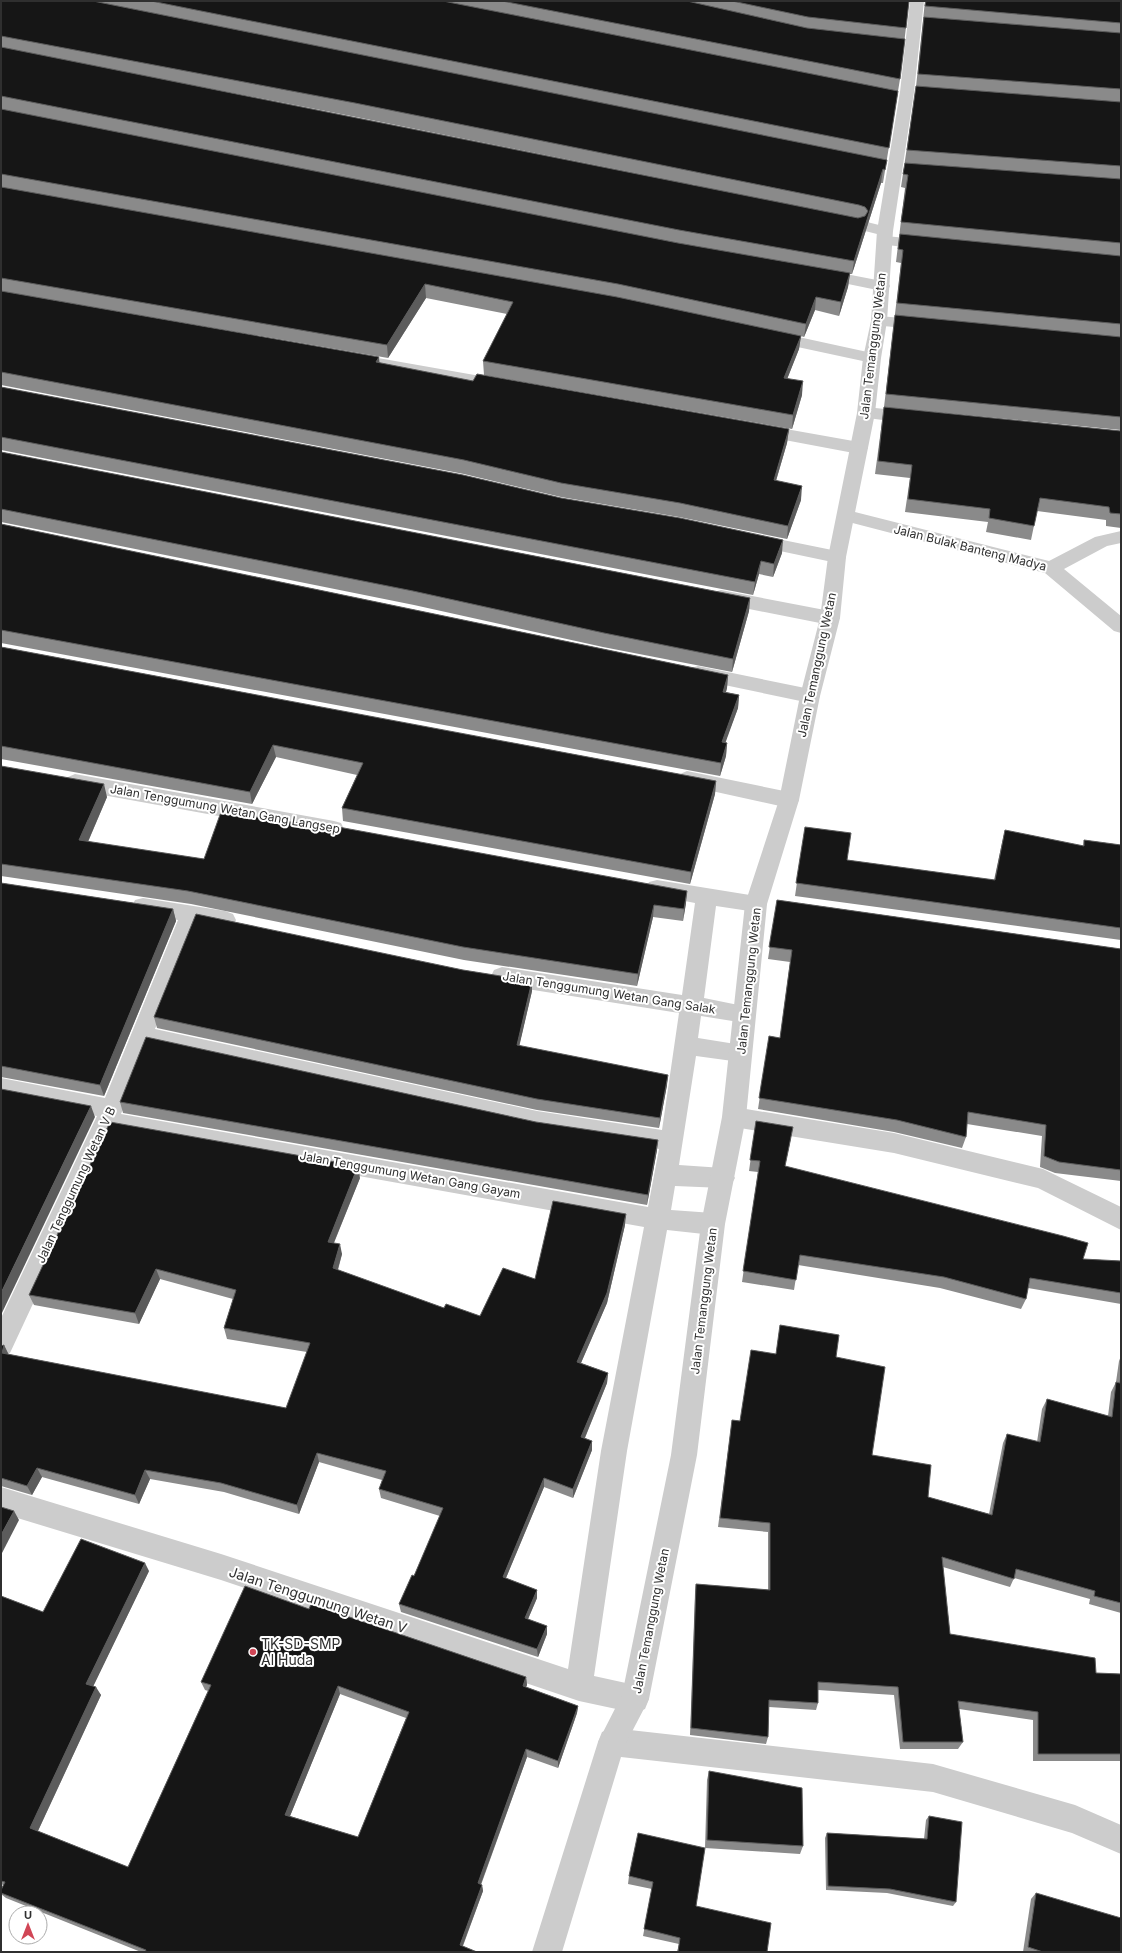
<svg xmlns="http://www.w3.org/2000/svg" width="1122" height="1953" font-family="Inter,sans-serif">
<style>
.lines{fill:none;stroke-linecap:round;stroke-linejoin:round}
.minor{fill:#ccc;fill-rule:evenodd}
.tertiary{fill:#ccc;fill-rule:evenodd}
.wall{fill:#8a8a8a;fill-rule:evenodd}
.shaded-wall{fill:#5c5c5c}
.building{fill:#161616;stroke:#5c5c5c;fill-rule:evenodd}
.poi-dot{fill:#d14656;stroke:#fff;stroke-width:1.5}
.labels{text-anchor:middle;stroke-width:4;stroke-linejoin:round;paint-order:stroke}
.street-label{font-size:12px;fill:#2f2f2f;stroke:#fff}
.near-street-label{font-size:14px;fill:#2f2f2f;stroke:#fff}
.near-poi-label{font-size:14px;fill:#2f2f2f;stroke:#fff;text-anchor:start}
</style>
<rect width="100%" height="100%" fill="#fff"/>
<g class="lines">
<g class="minor">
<path d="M863 221 891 228 893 231 891 234 885 236 857 229 855 226 857 223Z"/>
<path d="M885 236 929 240 935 242 937 245 935 248 929 250 879 244 877 241 879 238Z"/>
<path d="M820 269 882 281 888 282 890 286 888 290 882 291 814 277 812 274 814 271Z"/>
<path d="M879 316 925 320 931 321 933 325 931 329 925 330 873 325 871 321 873 317Z"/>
<path d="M771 331 872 353 878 354 881 358 878 362 872 363 765 340 763 336 765 332Z"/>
<path d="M378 358 503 380 509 381 512 385 509 389 503 390 372 367 369 363 372 359Z"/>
<path d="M866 407 913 412 919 414 922 418 919 422 913 424 860 417 857 413 860 409Z"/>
<path d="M758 424 859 442 865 444 868 448 865 452 859 454 752 434 749 430 752 426Z"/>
<path d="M847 510 1049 561 1095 537 1121 531V543L1107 546 1064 569 1121 616V633L1114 631 1045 573 841 520 838 516 841 512Z"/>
<path d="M753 534 837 551 844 552 846 557 844 562 837 563 746 544 744 540 746 536Z"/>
<path d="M721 590 830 611 837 613 840 618 837 623 830 625 714 602 712 597 714 592Z"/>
<path d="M698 666 810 689 817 691 820 696 817 701 810 703 691 678 688 673 691 668Z"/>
<path d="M687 771 789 792 796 794 799 800 796 806 789 808 680 784 677 779 680 774Z"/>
<path d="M75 774 334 821 341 823 344 829 341 835 334 837 75 790 68 787 65 782 68 777Z"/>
<path d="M657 880 756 896 764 898 767 904 764 910 756 912 716 906 704 998 753 1008 756 1014 753 1020 745 1023 701 1016 698 1038 748 1046 751 1053 748 1060 740 1062 696 1056 679 1165 723 1168 731 1171 735 1178 731 1185 723 1188 675 1186 671 1210 713 1213 721 1217 725 1224 721 1231 713 1235 667 1230 627 1451 594 1676 635 1685 645 1689 649 1699 645 1709 635 1713 579 1701 221 1580 1 1513V1487L221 1554 568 1669 601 1451 644 1227 113 1132 10 1353 1 1356V1318L97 1116 1 1098V1078L105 1098 178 920 135 912 132 906 135 900 143 898 225 911 233 914 236 920 233 926 225 929 198 923 155 1029 537 1111 662 1130 679 1013 502 985 494 982 491 976 494 970 502 967 682 995 695 903 649 894 646 888 649 882ZM148 1046 537 1131 659 1149 648 1207 121 1114Z"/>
<path d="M734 1107 894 1133 1043 1169 1121 1207V1230L1038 1188 894 1153 734 1127 726 1124 722 1117 726 1110Z"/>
<path d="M612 1728 933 1764 1075 1805 1121 1825V1854L1072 1833 933 1792 612 1756 602 1752 598 1742 602 1732Z"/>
</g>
<path class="tertiary" d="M910 1H924L914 92 893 231 887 321 881 358 875 413 846 557 840 618 820 696 799 800 767 904 746 1117 725 1224 697 1455 649 1699 624 1747 562 1952H532L598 1742 622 1695 671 1455 701 1224 722 1117 745 904 779 800 800 696 820 618 828 557 857 413 863 358 871 321 877 231 900 92Z"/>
</g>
<g class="wall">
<path d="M1 1H909L900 79 883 183H881L852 274H850L848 287 839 316 815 310 804 337 801 336 799 349 787 379 802 395 792 429 484 375 483 361 507 314 426 298 388 358 1 291ZM187 84 356 117 695 185Z"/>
<path d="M925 1H1121V430L884 407 901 263 896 262 905 188 901 187 916 87Z"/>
<path d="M1 291 473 381 789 429 787 443 776 481 801 500 787 539 679 517 561 497 464 474 1 385Z"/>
<path d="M1 387 782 553 773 577 759 574 753 595 1 450Z"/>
<path d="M884 407 1121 431V528L1106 526V520L1037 511 1031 540 986 532 988 522 905 512 910 478 875 474Z"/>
<path d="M1 452 750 598 749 611 732 672 603 647 414 605 1 522Z"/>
<path d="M1 524 728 675 727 688 726 692 739 695 738 708 725 742 727 743 726 756 720 776 1 643Z"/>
<path d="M1 647 716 781 715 794 690 884 343 821 342 808 357 775 276 757 252 804 1 759Z"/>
<path d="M1 766 107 797 88 842 204 859 686 903 683 921 653 917 637 986 464 960 191 904 1 876Z"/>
<path d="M805 827 847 860 994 880 1002 843 1005 830 1083 846 1084 840 1121 845V940L795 896Z"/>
<path d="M1 883 173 909 176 921 104 1096 1 1077Z"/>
<path d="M777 900 1121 949V1181L1055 1173 1040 1167 1042 1136 967 1124 966 1137 962 1148 894 1132 758 1109 769 1036 780 1038 790 962 768 959Z"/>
<path d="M463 970 532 981V991L519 1046 667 1085 659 1128 537 1110 157 1028 154 1017Z"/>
<path d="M120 1102 657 1150 647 1205 123 1113Z"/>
<path d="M756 1121 791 1138 785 1166 1083 1259 1121 1261V1304L1028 1288 1026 1299 1021 1309 940 1288 798 1265 794 1290 742 1282 758 1172 749 1171Z"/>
<path d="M360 1178 334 1243 342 1254 338 1270 444 1308 480 1316 535 1279 625 1225 607 1303 581 1363 608 1373 607 1383 585 1438 592 1441V1450L573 1498 544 1487 506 1578 537 1590V1598L528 1619 547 1634 538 1657 401 1612 399 1604 414 1576 440 1516 381 1498 379 1489 382 1480 319 1462 299 1514 224 1492 150 1479 139 1504 42 1477 32 1495 1 1486V1346L4 1345 8 1354 286 1408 307 1352 227 1339 224 1328 233 1299 160 1279 139 1324 34 1305 29 1295Z"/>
<path d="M780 1325 836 1357 872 1455 928 1497 989 1514 1003 1443 1007 1434 1037 1442 1042 1409 1047 1399 1108 1416 1111 1392 1116 1382 1119 1361 1121 1356V1613L1089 1604 1090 1599 1014 1578 1010 1587 943 1567 950 1634 1096 1673 1121 1674V1761H1033V1720L959 1709 963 1742 958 1749H900L894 1695 818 1690V1703L816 1710 769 1707 768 1737 766 1744 690 1735 695 1593 696 1584 768 1590V1532L718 1527 732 1420 740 1421 776 1354Z"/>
<path d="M149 1571 93 1686 101 1695 38 1831 128 1867 208 1691 205 1690 201 1682 309 1609 526 1677 527 1685 526 1687 578 1706 577 1713 558 1768 527 1757 481 1885H482L483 1891 463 1946 477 1952H141L6 1898 1 1894V1890L3 1885 1 1884V1596L43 1612ZM340 1694 406 1718 358 1837 290 1816Z"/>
<path d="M709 1771 803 1846 800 1854 705 1848 696 1906 767 1952H677L679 1944 643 1936 652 1889 628 1884 629 1876 705 1848 707 1780Z"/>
<path d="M929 1816 956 1902 953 1906 887 1893 826 1890 825 1838 827 1833 924 1839 926 1820Z"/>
<path d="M1036 1893 1121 1952H1023L1031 1899Z"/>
</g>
<g class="shaded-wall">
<path d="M883 169 881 183 852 274 854 261Z"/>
<path d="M850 273 848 287 839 316 841 302Z"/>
<path d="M425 284 426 298 388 358 387 345Z"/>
<path d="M816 297 815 310 804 337 806 324Z"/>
<path d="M801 336 799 349 782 392 784 378Z"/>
<path d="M379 357 380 371 376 362Z"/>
<path d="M803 381 802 395 792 429 793 415Z"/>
<path d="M789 429 787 443 772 494 774 480Z"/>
<path d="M802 486 801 500 787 539 788 526Z"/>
<path d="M783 540 782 553 773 577 774 564Z"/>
<path d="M761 561 759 574 753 595 755 582Z"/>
<path d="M750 598 749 611 732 672 733 659Z"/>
<path d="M728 675 727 688 722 705 723 692Z"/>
<path d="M739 695 738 708 721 755 722 742Z"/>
<path d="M727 743 726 756 720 776 721 763Z"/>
<path d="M273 745 276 757 252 804 250 792Z"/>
<path d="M716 781 715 794 690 884 691 872Z"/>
<path d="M104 784 107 797 83 853 79 840Z"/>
<path d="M687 891 686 903 683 921 684 909Z"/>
<path d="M654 905 653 917 637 986 638 974Z"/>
<path d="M173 909 176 921 104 1096 100 1085Z"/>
<path d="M532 981V991L517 1056V1045Z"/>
<path d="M668 1075 667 1085 659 1128 660 1118Z"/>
<path d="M91 1106 95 1117 1 1315V1293Z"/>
<path d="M658 1140 657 1150 647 1205 648 1195Z"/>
<path d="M358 1166 360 1178 330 1252 328 1242Z"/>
<path d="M626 1214 625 1225 607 1303 577 1372V1362Z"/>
<path d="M340 1244 342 1254 335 1279 333 1268Z"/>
<path d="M156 1269 160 1279 139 1324 135 1313Z"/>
<path d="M4 1345 9 1355 2 1353Z"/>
<path d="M608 1373 607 1383 581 1447V1437Z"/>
<path d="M592 1441V1450L573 1498V1489Z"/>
<path d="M317 1453 319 1462 299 1514 297 1505Z"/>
<path d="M37 1468 42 1477 32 1495 27 1486Z"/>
<path d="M145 1470 150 1479 139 1504 135 1495Z"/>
<path d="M544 1478V1487L503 1585V1577Z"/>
<path d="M14 1511 19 1520 1 1555V1535Z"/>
<path d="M145 1563 149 1571 91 1691 86 1684Z"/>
<path d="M537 1590V1598L525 1626V1618Z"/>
<path d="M547 1626V1634L538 1657 537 1649Z"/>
<path d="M526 1677 527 1685 523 1693V1686Z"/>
<path d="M338 1686 340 1694 288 1821 285 1815Z"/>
<path d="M96 1687 101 1695 36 1835 30 1828Z"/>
<path d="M578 1706 577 1713 558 1768V1761Z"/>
<path d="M526 1749 527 1757 479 1889 478 1883Z"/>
<path d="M482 1885 483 1891 461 1950 460 1945Z"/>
</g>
<g class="building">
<path d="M1 1H93L887 160 885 170 883 169 854 261 679 230 1 96V47L858 218 865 216 868 211 865 207 859 205 355 103 1 36Z"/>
<path d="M151 1H443L898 91 889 148Z"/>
<path d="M502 1H687L807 28 905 39 900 79Z"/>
<path d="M732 1H909L906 28 808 17Z"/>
<path d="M926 1H1121V23L925 6Z"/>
<path d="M924 17 1121 33V89L918 74Z"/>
<path d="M916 86 1121 102V166L907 150Z"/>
<path d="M1 109 678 243 850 273 841 302 816 297 806 324 618 284 1 174Z"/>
<path d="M905 163 1121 179V243L901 222 908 175 903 174Z"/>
<path d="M1 187 617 297 801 336 784 378 803 381 793 415 483 361 513 302 425 284 387 345 1 278Z"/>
<path d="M900 234 1121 256V324L897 303 903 250 898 249Z"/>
<path d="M1 291 379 357 376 362 473 381 477 374 789 429 774 480 802 486 788 526 680 503 561 483 464 460 1 372Z"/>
<path d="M895 315 1121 337V417L886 394Z"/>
<path d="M1 387 463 475 561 498 680 518 783 540 774 564 761 561 755 582 1 437Z"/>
<path d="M884 407 1121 431V514L1110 513 1109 507 1040 498 1034 526 989 518 990 509 908 499 912 465 878 461Z"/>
<path d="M1 452 750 598 733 659 604 633 413 591 1 509Z"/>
<path d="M1 524 728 675 723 692 739 695 722 742 727 743 721 763 1 630Z"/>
<path d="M1 647 716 781 691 872 342 808 363 763 273 745 250 792 1 746Z"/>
<path d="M1 766 104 784 79 840 204 859 221 812 333 828V826L687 891 684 909 654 905 638 974 463 947 188 891 1 864Z"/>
<path d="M805 827 851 833 847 860 995 880 1005 830 1084 846V840L1121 845V928L796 883Z"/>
<path d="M1 883 173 909 100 1085 1 1066Z"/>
<path d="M777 900 1121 949V1170L1059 1162 1044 1156 1046 1125 968 1112 966 1137 897 1120 759 1098 769 1036 780 1038 792 950 769 947Z"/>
<path d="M196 914 463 970 532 981 517 1045 668 1075 660 1118 537 1099 154 1017Z"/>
<path d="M146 1037 536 1122 658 1140 648 1195 120 1102Z"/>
<path d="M1 1089 91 1106 1 1293Z"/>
<path d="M756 1121 793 1127 785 1166 1063 1236 1088 1243 1083 1259 1121 1261V1293L1030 1278 1026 1299 944 1277 800 1255 796 1280 743 1271 760 1161 750 1160Z"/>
<path d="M110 1122 358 1166 328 1242 340 1244 333 1268 444 1308 446 1304 480 1316 503 1268 535 1279 553 1201 626 1214 607 1293 577 1362 608 1373 581 1437 592 1441 573 1489 544 1478 503 1577 537 1590 525 1618 547 1626 537 1649 399 1604 412 1575 414 1576 443 1508 379 1489 386 1471 317 1453 297 1505 221 1483 145 1470 135 1495 37 1468 27 1486 1 1478V1346L4 1345 2 1353 286 1408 310 1343 224 1328 236 1290 156 1269 135 1313 29 1295Z"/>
<path d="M780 1325 839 1335 836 1357 885 1367 872 1455 931 1465 928 1497 992 1515 1007 1434 1040 1442 1047 1399 1112 1417 1116 1382 1120 1383 1121 1375V1603L1094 1596 1095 1591 1016 1569 1014 1579 942 1557 950 1634 1095 1658 1096 1673 1121 1674V1754H1038V1712L958 1701 963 1742H903L898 1687 818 1682V1703L769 1700 768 1737 691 1728 696 1584 770 1590V1523L720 1518 732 1420 740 1421 751 1350 776 1354Z"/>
<path d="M1 1507 14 1511 1 1535Z"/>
<path d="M81 1539 145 1563 86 1684 96 1687 30 1828 128 1867 211 1685 201 1682 245 1586 309 1609 311 1604 526 1677 523 1686 578 1706 558 1761 526 1749 478 1883 482 1885 460 1945 477 1952H145L146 1950 1 1893V1890L5 1882 1 1881V1596L43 1612ZM338 1686 409 1712 358 1837 285 1815Z"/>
<path d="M709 1771 802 1788 803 1846 707 1840Z"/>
<path d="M929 1816 962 1822 956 1902 890 1889 828 1886 827 1833 927 1839Z"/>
<path d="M638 1833 705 1848 696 1906 771 1923 767 1952H678L680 1938 644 1929 653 1882 629 1876Z"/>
<path d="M1036 1893 1121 1918V1952H1043L1028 1947Z"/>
</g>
<circle class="poi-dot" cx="253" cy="1652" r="4"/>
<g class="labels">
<g class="street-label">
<text transform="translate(873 346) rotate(-83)" y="4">Jalan Temanggung Wetan</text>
<text transform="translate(970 548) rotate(14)" y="4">Jalan Bulak Banteng Madya</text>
<text transform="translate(817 665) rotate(-78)" y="4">Jalan Temanggung Wetan</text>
<text transform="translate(225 809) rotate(10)" y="4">Jalan Tenggumung Wetan Gang Langsep</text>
<text transform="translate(749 981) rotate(-84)" y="4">Jalan Temanggung Wetan</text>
<text transform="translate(609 993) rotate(9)" y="4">Jalan Tenggumung Wetan Gang Salak</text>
<text transform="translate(410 1175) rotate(10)" y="4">Jalan Tenggumung Wetan Gang Gayam</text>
<text transform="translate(76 1185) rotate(-65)" y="4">Jalan Tenggumung Wetan V B</text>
<text transform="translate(704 1301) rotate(-83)" y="4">Jalan Temanggung Wetan</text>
<text transform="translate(651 1621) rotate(-79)" y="4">Jalan Temanggung Wetan</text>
</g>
<g class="near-street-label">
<text transform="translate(318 1600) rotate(18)" y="5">Jalan Tenggumung Wetan V</text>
</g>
<g class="near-poi-label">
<text x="261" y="1649">TK-SD-SMP<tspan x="261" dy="16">Al Huda</tspan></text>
</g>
</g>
<rect width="1122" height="1953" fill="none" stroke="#2f2f2f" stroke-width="4"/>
<g transform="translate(28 1925)"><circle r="19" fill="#ffffff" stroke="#acacac"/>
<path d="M0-3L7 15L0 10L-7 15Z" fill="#d14656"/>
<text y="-6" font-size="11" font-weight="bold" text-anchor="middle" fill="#2f2f2f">U</text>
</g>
</svg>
